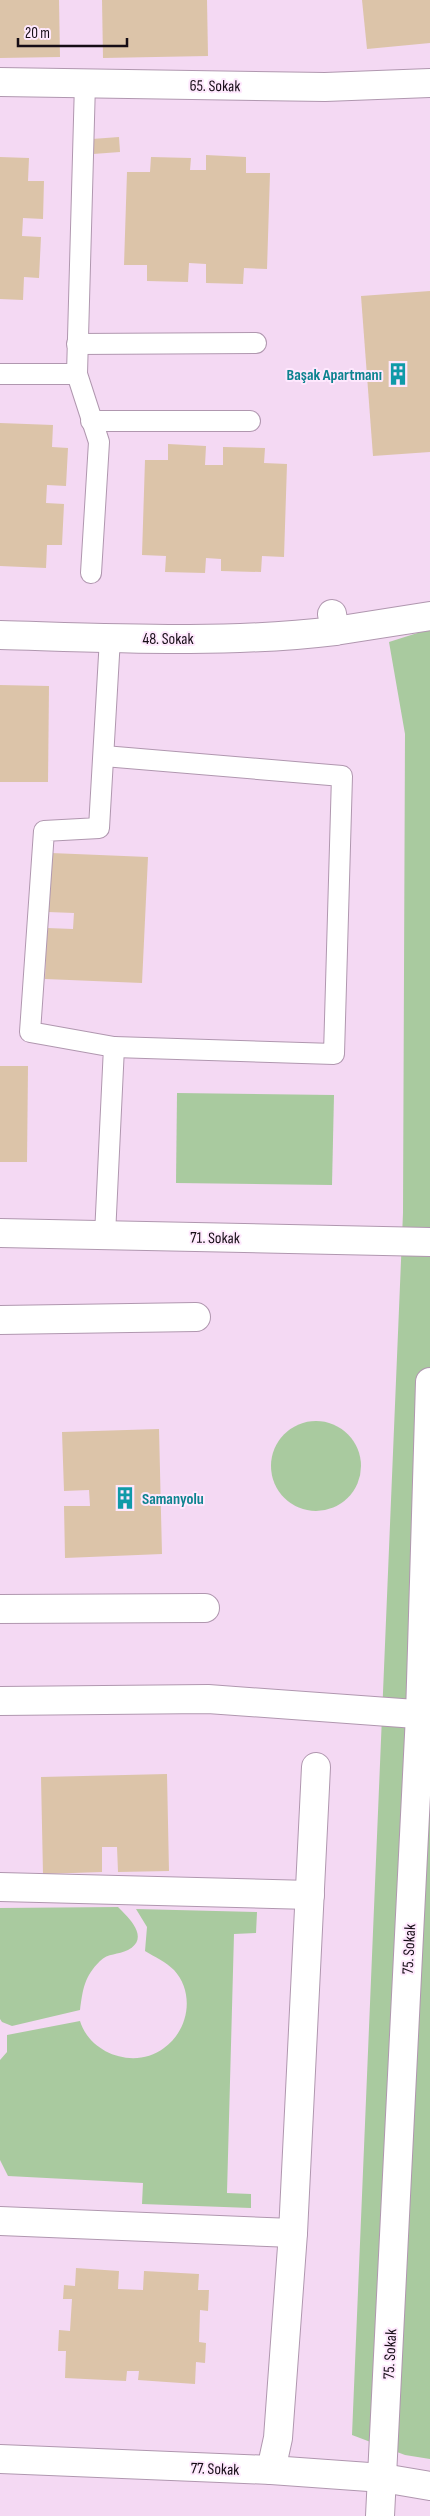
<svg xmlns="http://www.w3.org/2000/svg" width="430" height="2516" font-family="'Sofia Sans Condensed',sans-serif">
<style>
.green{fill:#a9ca9f}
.building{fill:#dcc4a9}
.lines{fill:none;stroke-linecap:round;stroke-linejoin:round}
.service-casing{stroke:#b097af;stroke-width:22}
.minor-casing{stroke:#b097af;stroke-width:30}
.service{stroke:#fff;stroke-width:20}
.minor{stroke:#fff;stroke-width:28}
.labels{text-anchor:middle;stroke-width:4;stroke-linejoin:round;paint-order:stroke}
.street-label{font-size:16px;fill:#160d16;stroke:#fee8fd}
.culture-label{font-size:16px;font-weight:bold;fill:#0d838f;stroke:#fee8fd;text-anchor:end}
</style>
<rect width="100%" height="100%" fill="#f4d9f3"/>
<g class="green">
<path d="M430 629V2459L405 2455 352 2435 403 1213 405 734 389 642Z"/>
<path d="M177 1093 334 1095 332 1185 176 1183Z"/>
<circle cx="316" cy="1466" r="45"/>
<path d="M118 1907C128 1917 151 1938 128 1950 118 1955 108 1953 100 1961 84 1977 83 1989 80 2010L12 2026 2 2022 0 2019V1908Z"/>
<path d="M136 1909 257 1912 256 1933 234 1934 227 2193 251 2194V2208L142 2204 143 2183 8 2176 0 2160V2060L7 2052V2035L80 2021C90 2054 135 2070 164 2048 189 2030 195 1993 174 1970 166 1962 155 1957 145 1951L147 1927Z"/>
</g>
<g class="building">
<path d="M0 0H59L60 57 0 58Z"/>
<path d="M102 0H207L208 56 103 58Z"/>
<path d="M362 0H430V43L367 49Z"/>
<path d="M119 137 120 152 93 154 92 139Z"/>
<path d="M206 155 246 157V173H270L267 269 244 268 243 284 206 283V264L189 263 188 282 147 281V265H124L127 172H150L151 157 191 158 190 170H206Z"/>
<path d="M0 157 29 158 28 181H44L43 219 23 218 22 236 41 237 39 278 24 277 23 300 0 299Z"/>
<path d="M430 291V452L373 456 361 296Z"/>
<path d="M0 423 53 425 52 447 68 448 66 486 47 485 46 503 64 504 62 545H47L46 568 0 566Z"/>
<path d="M168 444 206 446 205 465H223V447L265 448 264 463 287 464 284 557 262 556 261 572 221 571V559L206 558 205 573 165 572 166 556 142 555 145 460H168Z"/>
<path d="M0 685 49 686 48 782H0Z"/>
<path d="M51 853 148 857 142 983 45 979 47 928 73 929 74 913 48 912Z"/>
<path d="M0 1066H28L27 1162H0Z"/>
<path d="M159 1429 162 1554 65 1558 64 1506H90L89 1490 64 1491 62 1432Z"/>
<path d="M167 1774 169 1871 118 1872 117 1847H102V1872L43 1874 41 1777Z"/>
<path d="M76 2268 119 2271 118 2289 143 2290 144 2271 199 2274 198 2290H209L208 2311 200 2310 199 2342 206 2343 205 2363 196 2362 195 2384 138 2380 139 2371H127L126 2381 65 2378 66 2351H58L59 2330 70 2331 72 2299H63L64 2285 75 2286Z"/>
</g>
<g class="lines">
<defs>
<g id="service">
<path d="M85 83 77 374 99 442 91 573"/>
<path d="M77 344 256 343"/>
<path d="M0 374H77"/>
<path d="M91 421H250"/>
<path d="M104 756 342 776 334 1054 114 1047"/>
<path d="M105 1235 114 1047 30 1032 44 831 99 828 110 638"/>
</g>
<g id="minor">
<path d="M0 82 325 87 430 83"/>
<path d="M335 631 430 616"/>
<path d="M0 635C109 638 227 644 335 631L332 614"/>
<path d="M0 1233 430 1242"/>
<path d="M0 1320 196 1317"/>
<path d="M0 1609 205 1608"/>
<path d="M0 1701 208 1699 430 1715"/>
<path d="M0 1887 310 1895"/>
<path d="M0 2221 293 2233"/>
<path d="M0 2459 271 2470 383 2478 430 2486"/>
<path d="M271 2470 278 2438 293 2233 316 1767"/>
<path d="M380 2516 420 1715 430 1382"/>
</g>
</defs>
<use href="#service" class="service-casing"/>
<use href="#minor" class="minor-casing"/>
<use href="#service" class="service"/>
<use href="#minor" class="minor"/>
</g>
<defs>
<symbol id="building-bare" viewBox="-9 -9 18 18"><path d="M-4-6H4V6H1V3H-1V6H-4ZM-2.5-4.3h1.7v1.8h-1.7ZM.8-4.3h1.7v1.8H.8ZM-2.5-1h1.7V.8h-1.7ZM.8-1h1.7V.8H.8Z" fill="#0f9aa8" stroke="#fee8fd" stroke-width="2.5" paint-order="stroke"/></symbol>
</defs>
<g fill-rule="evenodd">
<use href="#building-bare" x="382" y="358" width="32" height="32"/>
<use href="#building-bare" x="109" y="1482" width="32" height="32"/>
</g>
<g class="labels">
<g class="street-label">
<text transform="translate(215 85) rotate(1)" y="6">65. Sokak</text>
<text x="168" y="644">48. Sokak</text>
<text transform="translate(215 1237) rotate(1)" y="6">71. Sokak</text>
<text transform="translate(408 1949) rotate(-87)" y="6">75. Sokak</text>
<text transform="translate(389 2354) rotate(-87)" y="6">75. Sokak</text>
<text transform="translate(215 2468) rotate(2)" y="6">77. Sokak</text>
</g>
<g class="culture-label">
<text x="382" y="380">Başak Apartmanı</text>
<text x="142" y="1504" text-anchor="start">Samanyolu</text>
</g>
</g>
<path d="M18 38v8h109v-8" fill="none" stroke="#160d16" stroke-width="2.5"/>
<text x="25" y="38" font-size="15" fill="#160d16" stroke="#fee8fd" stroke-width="4" paint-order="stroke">20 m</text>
</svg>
